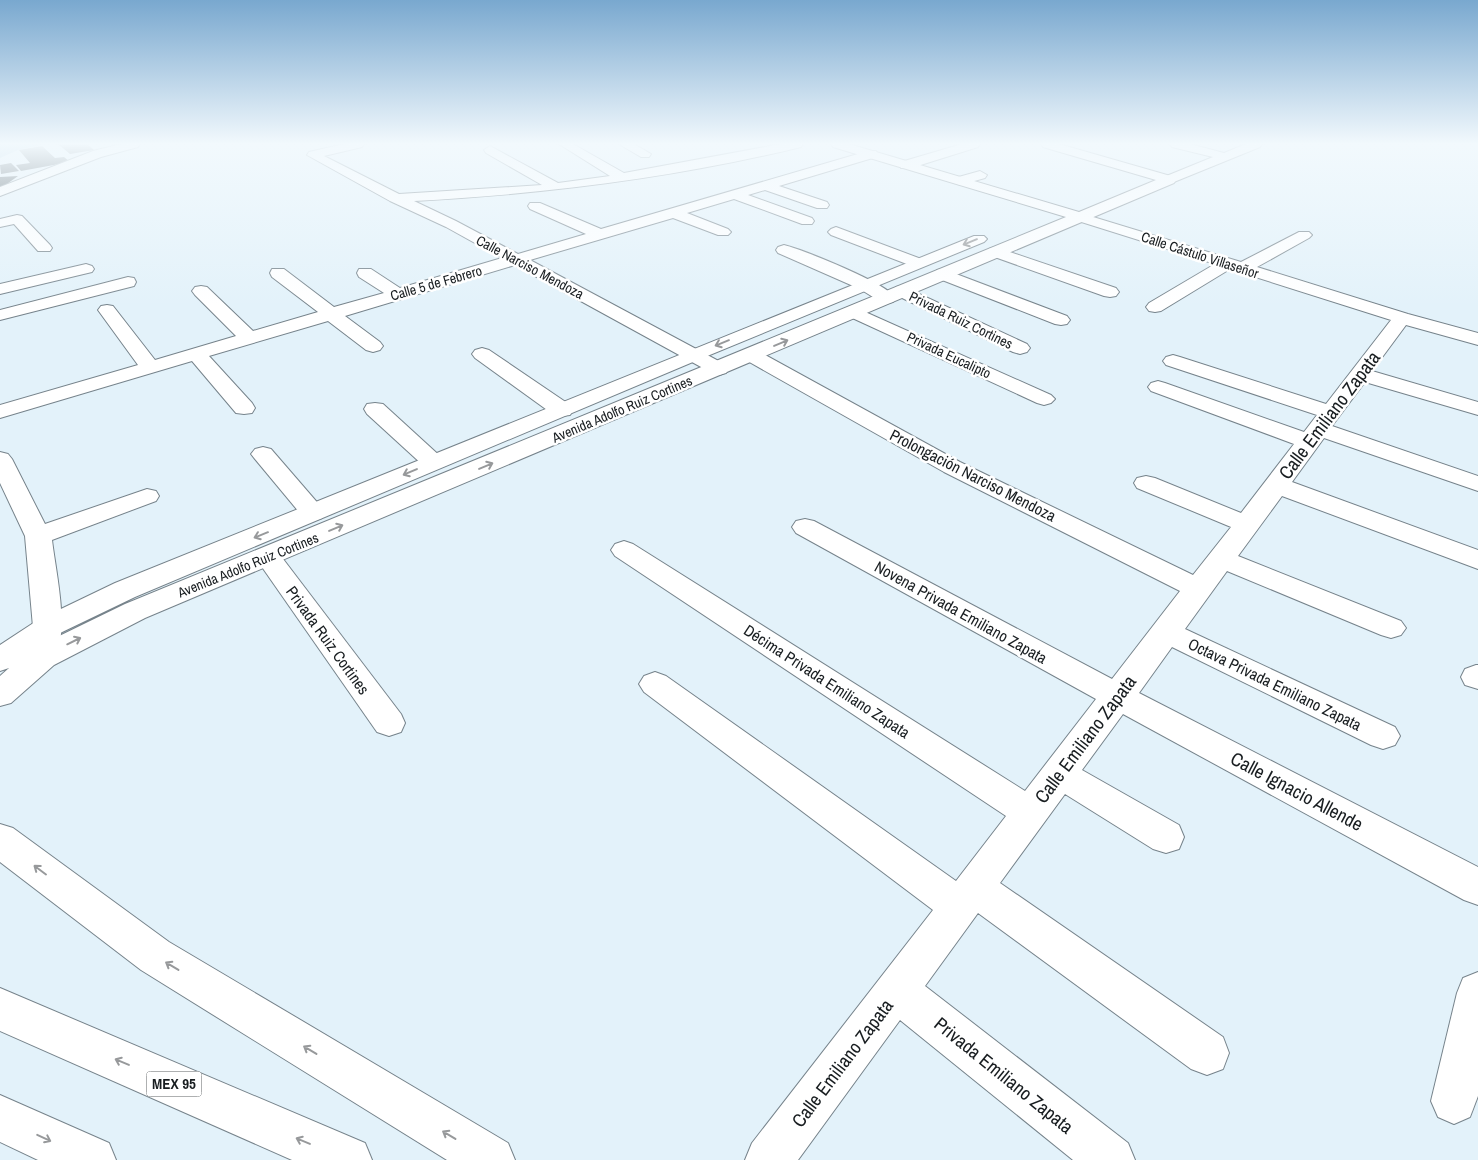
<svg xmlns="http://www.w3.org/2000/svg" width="1478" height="1160" font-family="'Archivo Narrow',sans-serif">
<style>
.green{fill:#a9cce0}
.building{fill:#47545b}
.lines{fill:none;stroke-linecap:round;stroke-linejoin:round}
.minor-casing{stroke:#76838b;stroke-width:2}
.tertiary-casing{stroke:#76838b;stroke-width:2}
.trunk-casing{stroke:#76838b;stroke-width:2}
.minor{fill:#fff;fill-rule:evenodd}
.tertiary{fill:#fff;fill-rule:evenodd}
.trunk{fill:#fff;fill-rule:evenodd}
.oneway{stroke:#97999b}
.labels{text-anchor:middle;stroke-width:5;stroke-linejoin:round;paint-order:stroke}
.far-street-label{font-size:14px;fill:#181d20;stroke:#fff}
.shield{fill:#fff;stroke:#5d6163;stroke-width:1}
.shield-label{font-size:15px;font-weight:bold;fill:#181d20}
.street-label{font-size:16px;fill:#181d20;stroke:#fff}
.near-street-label{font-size:19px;fill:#181d20;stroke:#fff}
</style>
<rect width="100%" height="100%" fill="#e3f2fa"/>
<path class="green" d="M0 144H46L18 150 0 158Z"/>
<g class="building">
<path d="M58 144H87L94 150 70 154Z"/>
<path d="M42 146 55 158 64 157 70 162 21 171 16 165 30 163 19 150Z"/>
<path d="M11 163 19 171 1 174 0 165Z"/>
<path d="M18 176 0 189V177Z"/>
</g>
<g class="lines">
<defs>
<g id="minor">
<path d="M121 144H140L138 147 101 157 0 196V187L93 151Z"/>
<path d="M344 144H364L362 147 324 156 399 194 542 185 486 153 484 150 490 146 558 183 610 176 559 144H573L624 173 781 144H803L801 147C674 178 545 194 414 201L456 221 518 254 586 234 530 209 528 206 530 203H540L601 229 868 151H876L878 154 876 157 779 186 827 202 829 205 827 208H817L765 190 748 195 812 218 814 221 812 224H802L734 199 687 213 728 229 731 232 728 235H718L673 218 530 260 726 365 729 369 726 373 719 375 712 373 515 265 345 316 380 342 383 346 380 350 373 352 366 350 328 321 209 356 252 403 255 408 252 413 244 414 236 413 192 361 0 418V405L138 365 98 310 101 306 107 305 113 306 155 360 236 336 195 295 192 291 195 287 201 286 207 287 253 331 318 312 272 277 270 273 272 269H284L334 307 384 293 359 277 357 273 359 269H371L400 288 502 258 446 227 390 201 307 155 309 152Z"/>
<path d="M619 144H634L651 154 649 157H641Z"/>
<path d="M962 144H980L978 147 911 168H901L900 165 901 162Z"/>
<path d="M1170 144H1190L1224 153 1246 144H1262L1260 147 1169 184 1164 183 1162 180 1164 177 1213 157 1172 147Z"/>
<path d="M980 171 987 175 985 178 960 185 953 181 955 178Z"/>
<path d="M1080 213 1241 262 1299 232H1309L1312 235 1309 238 1257 267 1408 314 1478 333V345L1406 325 1372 371 1478 402V415L1365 382 1332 426 1478 476V491L1324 438 1292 482 1478 550V569L1282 496 1238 556 1401 621 1406 628 1401 635 1391 638 1381 635 1227 571 1185 629 1395 727 1400 736 1395 745 1383 749 1371 745 1172 647 1139 693 1478 867V905L1464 900 1123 714 1082 770 1179 825 1184 837 1179 849 1166 853 1153 849 1065 794 1000 883 1223 1037 1229 1053 1223 1069 1207 1075 1191 1069 978 913 925 986 1128 1143 1135 1160H1073L900 1020 798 1160H745L752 1143 933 910 644 692 639 684 644 676 655 672 666 676 956 881 1006 816 615 556 611 550 615 544 624 541 633 544 1025 791 1096 699 796 533 792 527 796 521 805 519 814 521 1112 679 1180 591 944 472 744 359 741 355 744 351 751 349 758 351 960 462 1193 575 1231 527 1137 488 1134 483 1137 478 1146 476 1155 478 1241 513 1294 444 1151 391 1148 387 1151 383 1158 381 1165 383 1304 432 1317 415 1166 365 1163 361 1166 357 1173 355 1180 357 1326 404 1391 320 1230 269 1161 311 1155 312 1149 311 1146 307 1149 303 1215 264 1075 220 1073 217 1075 214Z"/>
<path d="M17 215 22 216 50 245 52 248 50 251H38L14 224 0 227V219Z"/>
<path d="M836 227 924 260 926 263 924 266H912L831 235 828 232 831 229Z"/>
<path d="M784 245C804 250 886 283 896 298L893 302 887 303 881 302 860 289 778 253 776 250 778 247Z"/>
<path d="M995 247 1116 288 1119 292 1116 296 1110 297 1104 296 989 255 987 252 989 249Z"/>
<path d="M86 264 92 266 94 269 92 272 0 294V284Z"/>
<path d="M943 269 1067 316 1070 320 1067 324 1061 325 1055 324 937 278 935 274 937 270Z"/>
<path d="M128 277 134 278 136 282 134 286 0 320V310Z"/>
<path d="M902 286 1027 344 1030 348 1027 352 1020 354 1013 352 896 295 893 291 896 287Z"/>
<path d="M854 307 1051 395 1055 399 1051 403 1044 405 1037 403 848 316 845 312 848 308Z"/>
<path d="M482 348 489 350 570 405 573 410 570 415 562 416 554 415 475 358 472 354 475 350Z"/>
<path d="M375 403 383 404 441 457 445 462 441 467 433 469 425 467 367 414 364 409 367 404Z"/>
<path d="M263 447 271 449 322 508 326 513 322 518 313 521 304 518 255 459 251 454 255 449Z"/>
<path d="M0 452 8 454 12 459 45 524 147 489 156 491 159 496 156 501 52 540C56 574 70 631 54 661L43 664 32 661 28 653 33 627 25 536 0 483Z"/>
<path d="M268 548 277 551 401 714 405 723 401 732 389 736 377 732 255 557 259 551Z"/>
<path d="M1476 665H1478V689L1465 685 1461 677 1465 669Z"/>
<path d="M1478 972V1096L1470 1117 1454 1124 1438 1117 1431 1101 1457 993 1463 978Z"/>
</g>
<path id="tertiary" d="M831 144H849L1079 212 1156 180 1043 147 1041 144H1059L1174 177 1176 180 1174 183 145 618 54 665 11 703 0 706V676L9 668 0 671V645L38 620 115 583 974 236H984L987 239 984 242 700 359 135 597 58 634 49 641 125 604 1066 217 833 147Z"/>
<g id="trunk">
<path d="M0 824 13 828 169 942 508 1143 515 1160H447L141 970 0 862Z"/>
<path d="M0 988 365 1143 372 1160H292L0 1031Z"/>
<path d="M0 1095 109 1143 116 1160H38L0 1142Z"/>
</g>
</defs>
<use href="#minor" class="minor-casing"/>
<use href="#tertiary" class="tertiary-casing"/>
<use href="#trunk" class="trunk-casing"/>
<use href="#minor" class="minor"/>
<use href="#tertiary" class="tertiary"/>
<use href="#trunk" class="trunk"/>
</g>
<defs><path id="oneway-shaft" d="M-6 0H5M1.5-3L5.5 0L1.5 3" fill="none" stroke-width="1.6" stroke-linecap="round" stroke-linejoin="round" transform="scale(1.25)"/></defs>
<g class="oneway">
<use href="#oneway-shaft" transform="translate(970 242) rotate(158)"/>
<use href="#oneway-shaft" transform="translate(722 343) rotate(158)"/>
<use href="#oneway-shaft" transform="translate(781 343) rotate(-23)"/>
<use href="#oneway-shaft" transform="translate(486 466) rotate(-23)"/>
<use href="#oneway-shaft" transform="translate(410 472) rotate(157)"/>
<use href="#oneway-shaft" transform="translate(336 528) rotate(-23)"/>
<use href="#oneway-shaft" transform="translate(261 535) rotate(158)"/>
<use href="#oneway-shaft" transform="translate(74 641) rotate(-26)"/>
<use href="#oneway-shaft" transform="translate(40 870) rotate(-143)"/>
<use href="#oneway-shaft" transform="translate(172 966) rotate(-149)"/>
<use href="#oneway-shaft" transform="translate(310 1050) rotate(-149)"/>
<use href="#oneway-shaft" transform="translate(122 1062) rotate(-157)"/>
<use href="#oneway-shaft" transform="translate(449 1135) rotate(-149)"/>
<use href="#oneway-shaft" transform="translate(44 1138) rotate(25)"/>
<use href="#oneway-shaft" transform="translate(303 1141) rotate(-157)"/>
</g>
<linearGradient id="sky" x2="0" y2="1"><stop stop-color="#79a8cf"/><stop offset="0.47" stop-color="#f2f9fd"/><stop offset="1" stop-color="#f2f9fd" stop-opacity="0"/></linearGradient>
<rect width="1478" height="306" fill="url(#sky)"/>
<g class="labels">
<g class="far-street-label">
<text transform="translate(1200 255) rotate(18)" y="5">Calle Cástulo Villaseñor</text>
<text transform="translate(530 267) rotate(28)" y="5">Calle Narciso Mendoza</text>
<text transform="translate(436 283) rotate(-16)" y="5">Calle 5 de Febrero</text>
<text transform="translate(961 320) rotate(26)" y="5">Privada Ruiz Cortines</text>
<text transform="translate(949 355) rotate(25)" y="5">Privada Eucalipto</text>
<text transform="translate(622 409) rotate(-23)" y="5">Avenida Adolfo Ruiz Cortines</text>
<text transform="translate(248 565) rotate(-22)" y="5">Avenida Adolfo Ruiz Cortines</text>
</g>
<rect class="shield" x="146.5" y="1071.5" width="55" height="25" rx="4"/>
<g class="shield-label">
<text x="174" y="1089">MEX 95</text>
</g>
<g class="street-label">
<text transform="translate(973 475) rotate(27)" y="6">Prolongación Narciso Mendoza</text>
<text transform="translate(961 612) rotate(29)" y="6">Novena Privada Emiliano Zapata</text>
<text transform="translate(328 640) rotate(54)" y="6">Privada Ruiz Cortines</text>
<text transform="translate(827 681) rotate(33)" y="6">Décima Privada Emiliano Zapata</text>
<text transform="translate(1275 684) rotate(26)" y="6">Octava Privada Emiliano Zapata</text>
</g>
<g class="near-street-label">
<text transform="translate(1329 415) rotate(-53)" y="7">Calle Emiliano Zapata</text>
<text transform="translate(1085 739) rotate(-53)" y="7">Calle Emiliano Zapata</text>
<text transform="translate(1297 791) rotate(28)" y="7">Calle Ignacio Allende</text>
<text transform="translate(842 1063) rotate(-53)" y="7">Calle Emiliano Zapata</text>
<text transform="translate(1004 1075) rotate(39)" y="7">Privada Emiliano Zapata</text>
</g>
</g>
</svg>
